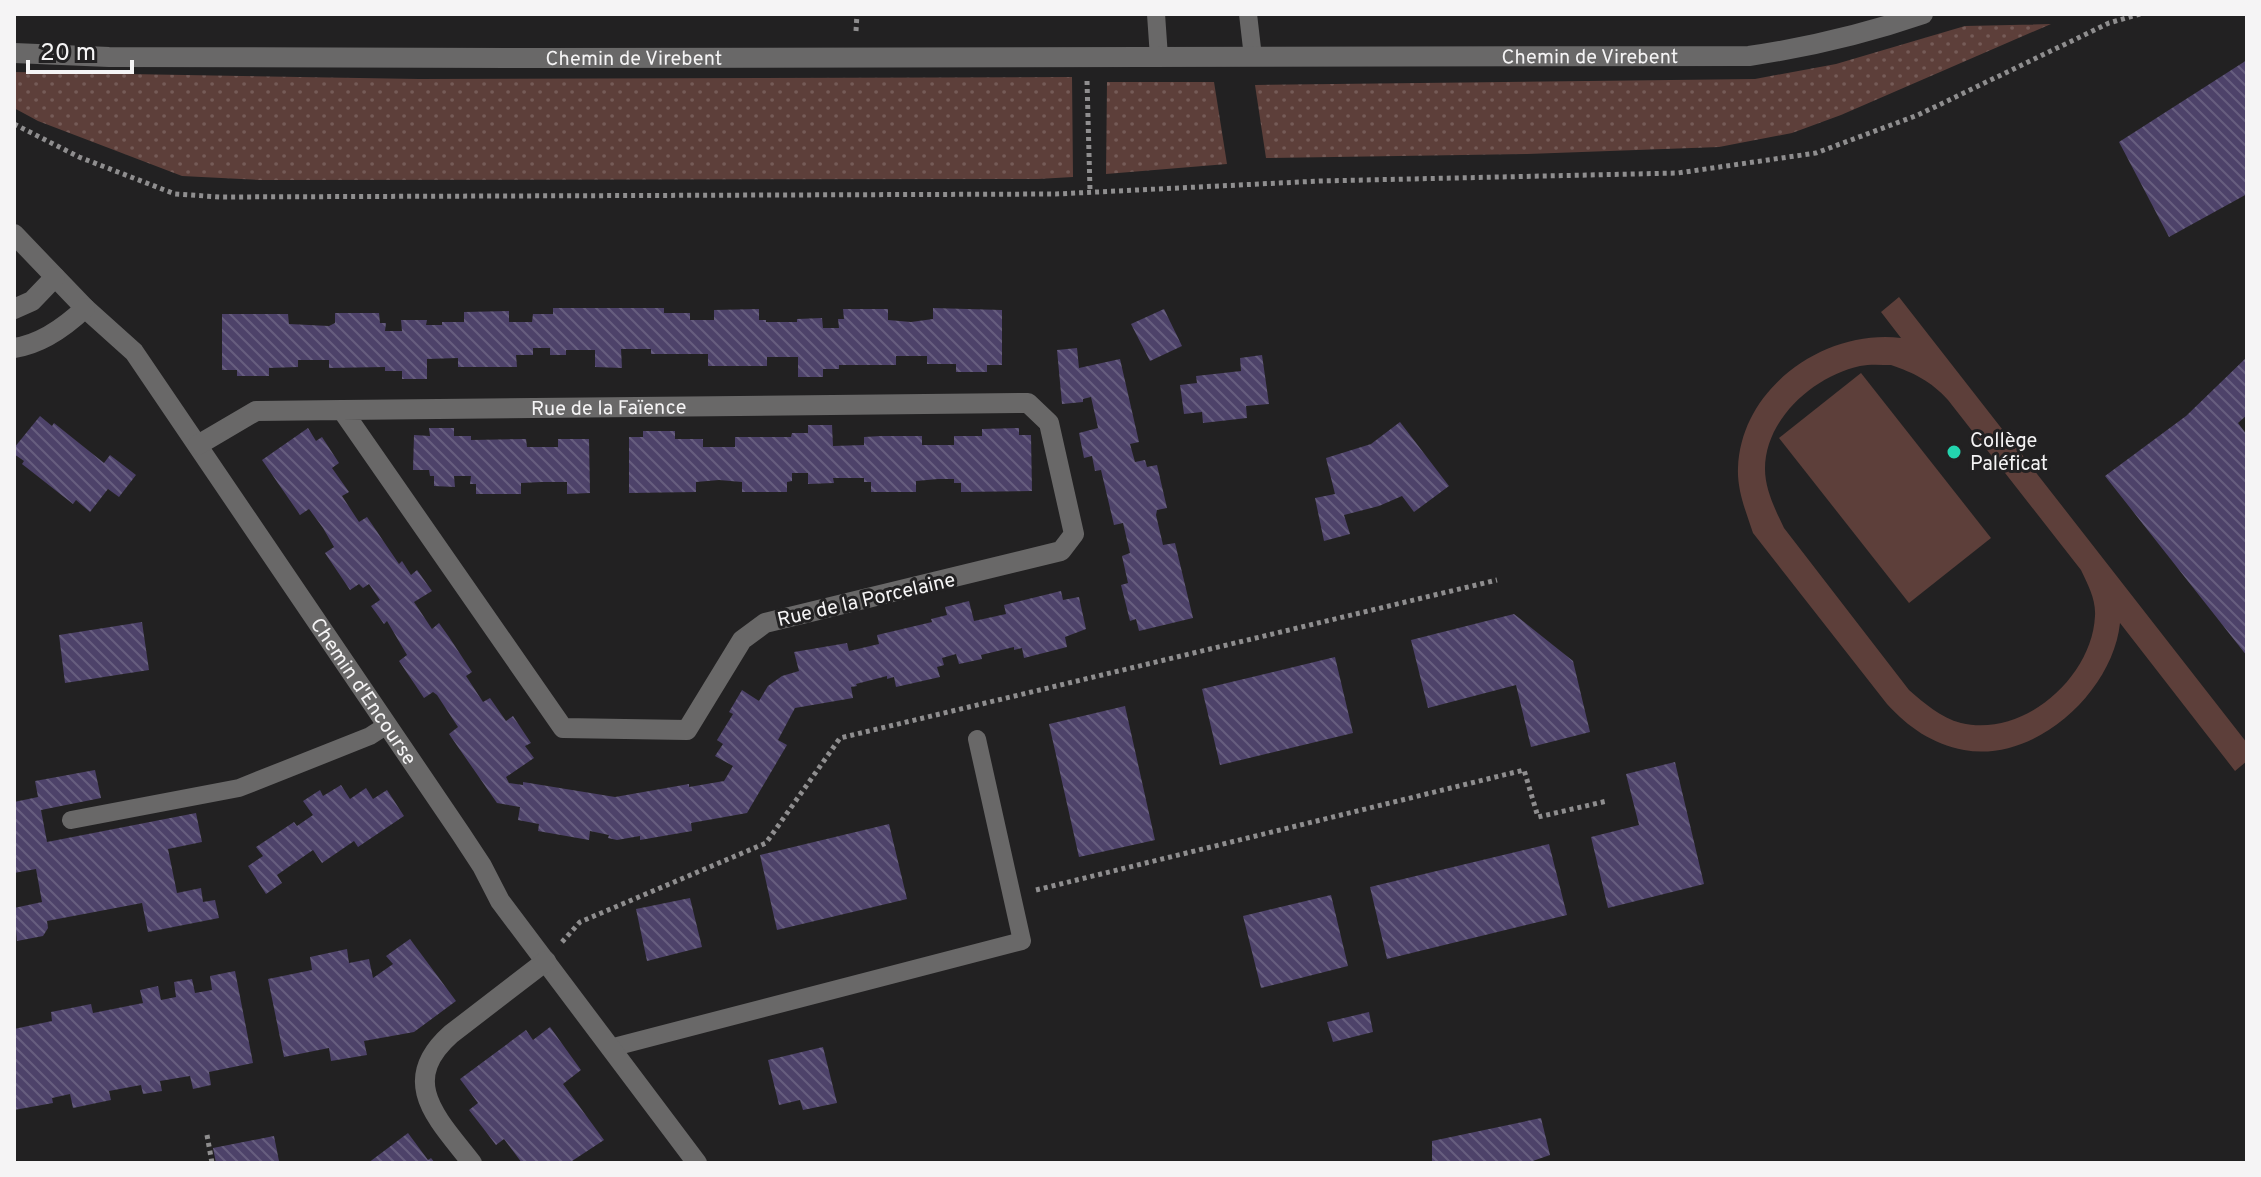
<svg xmlns="http://www.w3.org/2000/svg" width="2261" height="1177" font-family="Overpass,sans-serif">
<style>
.grass{fill:url(#grass-dots)}
.park{fill:#5d3f3a;fill-rule:evenodd}
.building{fill:url(#building-back-hatch)}
.lines{fill:none;stroke-linecap:round;stroke-linejoin:round}
.path{stroke:#8f8e8f;stroke-width:5;stroke-dasharray:4 4;stroke-linecap:butt}
.service{stroke:#696868;stroke-width:18}
.minor{stroke:#696868;stroke-width:20}
.tertiary{stroke:#696868;stroke-width:20}
.poi-dot{fill:#23d5af;stroke:#222122;stroke-width:3}
.labels{text-anchor:middle;stroke-width:6;stroke-linejoin:round;paint-order:stroke}
.street-label{font-size:20px;fill:#f5f4f5;stroke:#222122}
.poi-label{font-size:20px;fill:#f5f4f5;stroke:#222122;text-anchor:start}
</style>
<defs>
<pattern id="grass-dots" width="8" height="8" patternUnits="userSpaceOnUse" patternTransform="scale(2)"><rect width="8" height="8" fill="#5d3f3a"/><path d="M2 2h.1M6 6h.1" fill="none" stroke="#755b57" stroke-width="1.8" stroke-linecap="round"/></pattern>
<pattern id="building-back-hatch" width="6" height="6" patternUnits="userSpaceOnUse" patternTransform="scale(2)"><rect width="6" height="6" fill="#4d4269"/><path d="M-1 5l2 2M0 0l6 6M5-1l2 2" fill="none" stroke="#675e7f"/></pattern>
</defs>
<rect width="100%" height="100%" fill="#222122"/>
<g class="grass">
<path d="M2051 24 1841 115 1792 133 1719 147 1527 154 1266 158 1255 85 1755 79 1836 64 1965 26Z"/>
<path d="M14 72 419 79 1072 77 1073 177 1038 179 260 180 182 176 38 121 14 108Z"/>
<path d="M1107 82H1214L1227 164 1106 174Z"/>
</g>
<g class="park">
<path d="M1899 297 2247 743V761L2235 771 2120 623C2113 691 2036 763 1964 750 1932 744 1908 727 1887 704L1753 533C1746 512 1737 490 1738 468 1741 387 1825 329 1901 338L1881 312ZM1891 365C1914 373 1931 381 1948 400L2081 570C2088 585 2096 599 2095 616 2092 678 2023 738 1961 723 1941 718 1924 703 1909 690L1784 528C1776 511 1765 490 1765 469 1765 419 1814 376 1860 366 1870 364 1881 365 1891 365Z"/>
<path d="M1861 373 1991 538 1909 603 1779 438Z"/>
</g>
<g class="building">
<path d="M2247 60V194L2169 237 2119 142Z"/>
<path d="M553 308H664V313H690V320H714V310L759 309V320H766V322H797V319L822 318 823 328H839L838 319H844L843 309H888V320L911 322 933 319V308L1002 310V365H987V372H956V364H927V356H896V365H839V369H823V377H798V357H767V366H708V354H651V349H621L622 368 595 367V350H566V355H550V348H533V355H516L517 367H458V358L427 359V379H402V371H385V367L329 368V360H298V367L269 368V376H237V370H222V314H288L289 324 329 326 335 323V313H379L380 323H386L385 331H402L401 320H427L426 325H442V322H464V312L509 311V322H532L533 314H553Z"/>
<path d="M1164 309 1182 346 1150 361 1131 324Z"/>
<path d="M1077 348 1079 368 1120 359 1139 442 1130 444 1135 462 1145 460 1147 467 1157 465 1167 508 1157 510 1156 515 1163 545 1175 543 1193 618 1139 631 1136 619 1130 621 1121 585 1128 583 1122 556 1130 553 1123 523 1114 525 1101 470 1095 471 1092 456 1084 458 1079 433 1098 428 1091 397 1083 399V402L1062 404 1057 350Z"/>
<path d="M1262 355 1269 404 1246 406 1247 418 1203 423 1202 412 1184 414 1180 385 1197 383 1196 376 1241 371 1240 358Z"/>
<path d="M2247 357V415L2238 423 2247 435V656L2105 476 2186 416Z"/>
<path d="M40 416 52 426 54 423 104 463 110 455 136 475 119 497 108 489 90 512 76 500 73 504 22 464 24 461 14 454V448Z"/>
<path d="M1400 422 1449 486 1414 512 1402 496 1379 506 1344 515 1350 534 1324 541 1315 498 1335 494 1326 458 1371 444Z"/>
<path d="M808 425H832L833 446 864 445V437L881 436H922V445H954V436H982V429L1019 428V435H1031L1032 491 961 492V483H954V479H938L916 481V492H871V482H864V478H833L834 483 808 484V473H792V481L787 482V492H742V482L719 480 696 482V492L629 493V437H643V431H675V439H703V447H735V437H791L792 433H808Z"/>
<path d="M308 428 316 441 322 437 339 463 332 468 349 492 342 496 359 522 367 517 399 564 402 561 411 575 417 570 432 591 414 602 432 629 439 623 449 637 472 672 466 676 483 702 490 698 506 721 513 716 531 743 525 746 534 758 506 777 509 783 523 785V782L615 797 689 784V787L724 781 733 766 715 756 723 744 717 740 733 714 729 712 742 690 759 701 768 686 782 676 799 671 794 652 847 643 849 651 879 644 877 635 932 622 931 619 947 615 945 607 969 601 974 621 1006 614 1004 605 1061 591 1063 600 1079 597 1086 629 1065 637 1067 647 1024 658 1022 648 1014 650V647L981 655 982 659 959 664 956 654 942 658 944 665 937 667 940 677 896 687 894 677 887 679V676L856 684 857 686 851 687 853 698 795 708 778 740 787 745 747 813 691 823 692 831 640 840V836L617 840 608 838 609 835 590 831 589 840 538 831 539 824 518 820 520 807 497 803 449 734 458 727 437 695 433 692 424 698 399 661 407 655 387 621 384 624 371 606 380 600 369 584 363 588 359 584 350 590 325 553 334 547 323 528 309 509 300 515 262 460Z"/>
<path d="M429 428H454V436H471V440L526 439 527 447H558V439H589L590 493 567 494V482H542L521 483V494H476V484H470L471 476H454L455 487 434 486V476H430L429 470H413L414 435 430 436Z"/>
<path d="M1514 614 1573 661 1590 732 1531 747 1516 685 1428 708 1411 640Z"/>
<path d="M142 622 149 670 65 683 59 635Z"/>
<path d="M1335 657 1353 733 1220 765 1202 689Z"/>
<path d="M1125 706 1155 840 1079 857 1049 724Z"/>
<path d="M1675 762 1704 884 1608 908 1591 837 1639 825 1626 774Z"/>
<path d="M95 770 101 798 41 810 47 842 196 813 202 842 168 849 177 893 201 888 203 902 215 900 219 918 148 932 142 903 47 921 48 928 43 936 17 941 14 908 42 902 36 869 14 873V802L38 797 35 781Z"/>
<path d="M341 785 350 799 366 788 373 799 387 790 404 816 358 847 354 841 322 863 313 850 277 875 282 883 266 894 248 866 263 856 256 847 294 822 297 826 313 815 303 801 320 790 323 796Z"/>
<path d="M889 824 907 899 777 930 760 855Z"/>
<path d="M1549 844 1567 915 1387 959 1370 887Z"/>
<path d="M1331 895 1348 966 1261 988 1243 916Z"/>
<path d="M690 898 702 947 647 961 636 909Z"/>
<path d="M410 939 456 1001 414 1032 364 1041 367 1055 331 1061 329 1048 284 1057 268 979 312 970 310 957 347 949 349 963 369 959 373 978 393 964 386 956Z"/>
<path d="M235 971 253 1063 209 1072 211 1085 193 1089 190 1076 160 1081 162 1091 143 1094 141 1085 109 1091 111 1100 73 1108 70 1094 52 1098 53 1103 14 1110V1029L52 1021 51 1012 91 1004 93 1013 143 1003 140 990 158 986 161 1000 176 997 174 982 192 979 195 993 212 990 210 976Z"/>
<path d="M1369 1012 1373 1032 1333 1042 1327 1022Z"/>
<path d="M550 1027 581 1070 563 1084 604 1140 569 1163H522L504 1139 496 1145 483 1128 469 1110 478 1103 460 1079 526 1030 533 1040Z"/>
<path d="M823 1047 837 1103 803 1110 800 1100 779 1105 768 1060Z"/>
<path d="M1541 1118 1550 1155 1527 1163H1432V1141Z"/>
<path d="M408 1133 428 1160 431 1158 435 1163H368Z"/>
<path d="M274 1136 279 1161 216 1163 213 1148Z"/>
</g>
<g class="lines">
<g class="path">
<path d="M856 31 857 14"/>
<path d="M1087 81 1090 190"/>
<path d="M14 124 79 157 175 194 220 197 1056 194 1320 181 1678 173 1816 153 1918 115 2109 23 2140 14"/>
<path d="M1036 890 1524 770 1538 817 1607 801"/>
<path d="M562 942 580 922 766 843 840 738 1497 580"/>
<path d="M207 1135 212 1163"/>
</g>
<g class="service">
<path d="M1156 14 1159 57"/>
<path d="M1248 14 1253 57"/>
<path d="M71 820 239 788 370 736 387 725"/>
<path d="M610 1048 1022 941 977 739"/>
</g>
<g class="minor">
<path id="s1" d="M14 234 85 308 134 352 461 834 482 866 500 901 697 1163"/>
<path d="M14 309 32 301 55 277"/>
<path d="M14 348C42 344 65 327 85 308"/>
<path id="s2" d="M198 445 256 411 342 410 1028 403 1049 423 1074 534 1061 551 765 623 742 640 687 730 563 728 342 410"/>
<path d="M472 1163C438 1119 397 1082 451 1034L546 961"/>
</g>
<path class="tertiary" id="s3" d="M14 53 109 57 537 58 1749 56C1810 47 1865 34 1923 14"/>
</g>
<circle class="poi-dot" cx="1954" cy="452" r="8"/>
<g class="labels">
<g class="street-label">
<text dy="7" stroke="none"><textPath href="#s3" startOffset="620">Chemin de Virebent</textPath></text>
<text dy="7" stroke="none"><textPath href="#s3" startOffset="1576">Chemin de Virebent</textPath></text>
<text dy="7" stroke="none"><textPath href="#s2" startOffset="420">Rue de la Faïence</textPath></text>
<text transform="translate(866 599) rotate(-13)" y="7">Rue de la Porcelaine</text>
<text dy="7" stroke="none"><textPath href="#s1" startOffset="578">Chemin d'Encourse</textPath></text>
</g>
<g class="poi-label">
<text x="1970" y="447">Collège<tspan x="1970" dy="23">Paléficat</tspan></text>
</g>
</g>
<rect width="2261" height="1177" fill="none" stroke="#f5f4f5" stroke-width="32"/>
<path d="M28 60v12h104v-12" fill="none" stroke="#f5f4f5" stroke-width="4"/>
<text x="40" y="60" font-size="24" fill="#f5f4f5" stroke="#222122" stroke-width="6" paint-order="stroke">20 m</text>
</svg>
